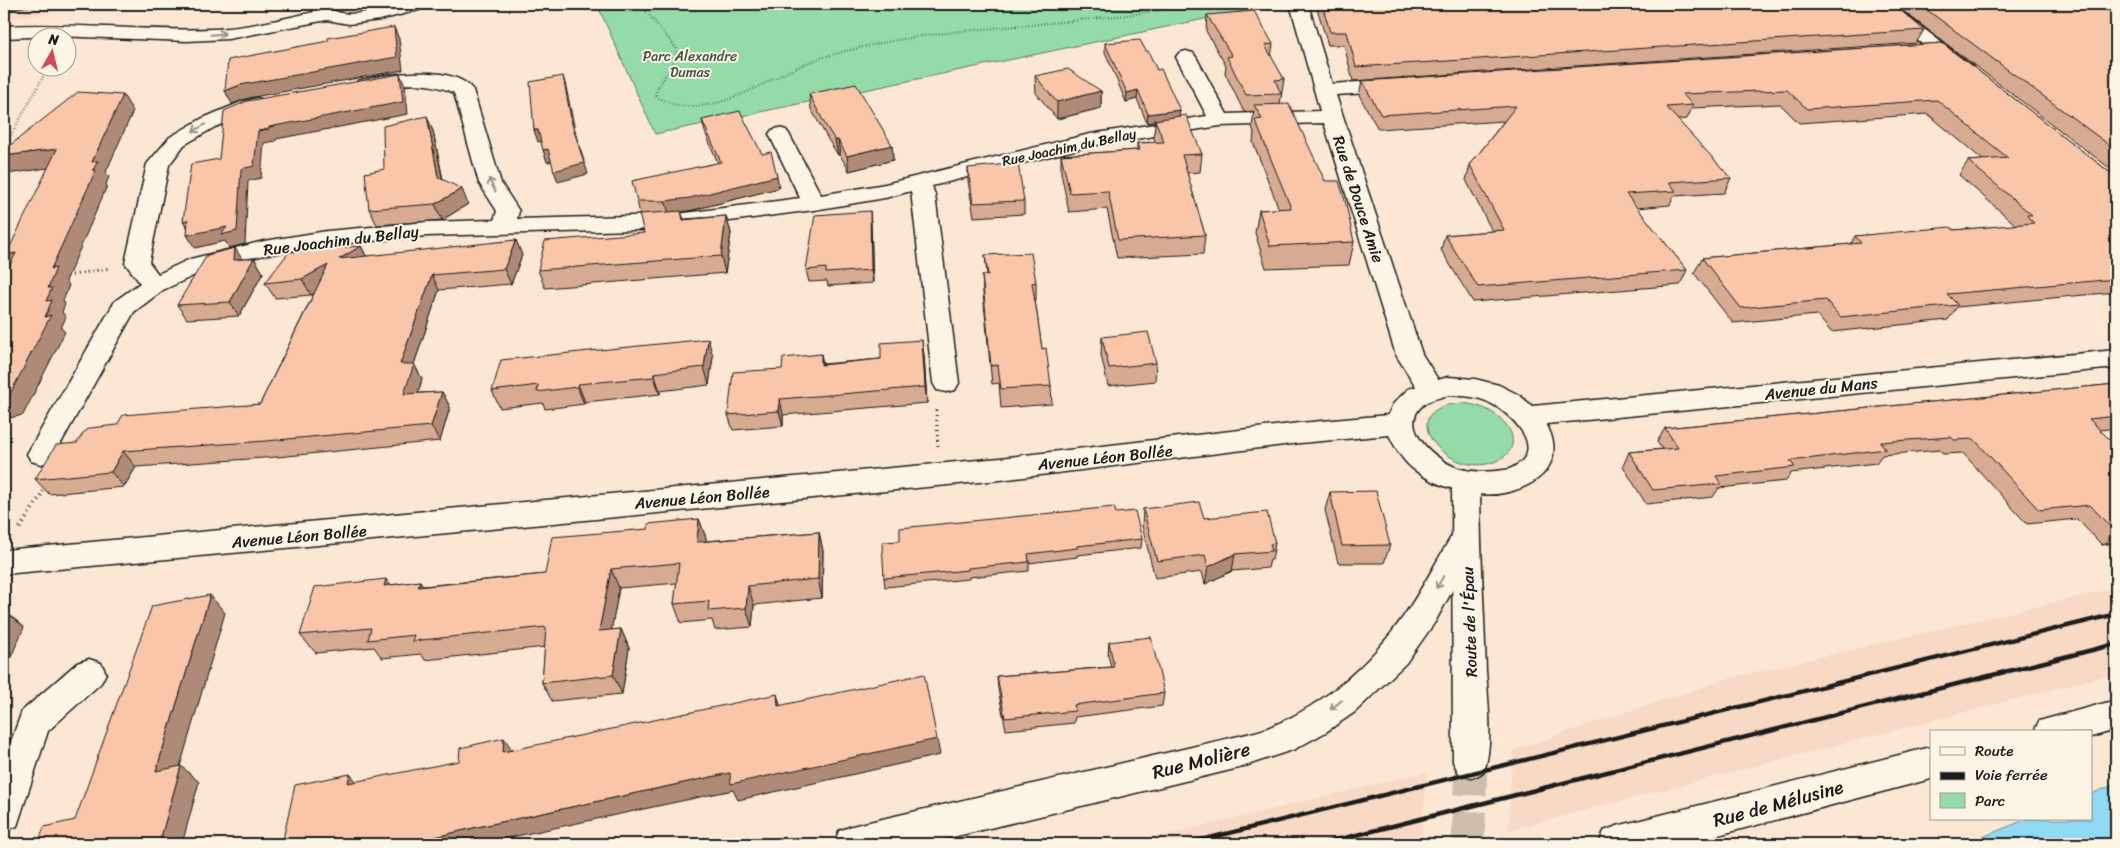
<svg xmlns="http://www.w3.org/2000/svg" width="2120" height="848" font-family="Sriracha,sans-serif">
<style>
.built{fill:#f7d9c4}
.green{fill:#95dba8;stroke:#587c62}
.water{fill:#92daf4;stroke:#638e9e}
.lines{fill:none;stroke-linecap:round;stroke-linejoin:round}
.secondary-tunnel{stroke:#cebeae;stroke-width:33;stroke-dasharray:33 16;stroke-linecap:butt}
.street-casing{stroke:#1c1c1c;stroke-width:3}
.secondary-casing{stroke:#1c1c1c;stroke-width:3}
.primary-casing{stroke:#1c1c1c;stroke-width:3}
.path-far2{stroke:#1c1c1c;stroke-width:2.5;stroke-dasharray:0.5 2.5;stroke-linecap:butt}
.path-far1{stroke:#1c1c1c;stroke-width:3;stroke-dasharray:1 4;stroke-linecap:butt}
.path{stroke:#1c1c1c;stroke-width:4;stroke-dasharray:1 4.5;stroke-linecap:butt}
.street{fill:#fcf5e5;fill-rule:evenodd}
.secondary{fill:#fcf5e5;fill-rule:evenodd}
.primary{fill:#fcf5e5;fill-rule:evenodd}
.rail{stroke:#1c1c1c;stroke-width:4.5}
.wall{fill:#d7aa92;stroke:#1c1c1c}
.shaded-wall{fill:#af8b77;stroke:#1c1c1c}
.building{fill:#fac6aa;stroke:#1c1c1c}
.oneway{stroke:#97938b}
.labels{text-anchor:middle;stroke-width:4;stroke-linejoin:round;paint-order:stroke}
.far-park-label{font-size:14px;fill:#405546;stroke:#fcf5e5}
.far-street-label{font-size:14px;fill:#1c1c1c;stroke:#fcf5e5}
.street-label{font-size:16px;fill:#1c1c1c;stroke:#fcf5e5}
.near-street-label{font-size:19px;fill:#1c1c1c;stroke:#fcf5e5}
</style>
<rect width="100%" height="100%" fill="#fbe7d3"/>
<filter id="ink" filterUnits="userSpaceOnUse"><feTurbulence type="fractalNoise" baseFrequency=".02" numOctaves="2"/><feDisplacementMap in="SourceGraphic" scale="10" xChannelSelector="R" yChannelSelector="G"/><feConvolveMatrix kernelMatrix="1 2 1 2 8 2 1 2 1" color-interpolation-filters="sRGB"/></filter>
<g filter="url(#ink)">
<g class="built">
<path d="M4 4H114L4 19Z"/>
<path d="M2116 588V673L1508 830 1513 752 1522 747 1726 679Z"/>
<path d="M1427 772 1421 835 1385 844H1128Z"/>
</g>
<g class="green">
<path d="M597 4H1276L655 134Z"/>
<path d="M1464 403C1474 405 1484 407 1493 413 1514 426 1523 451 1494 462 1446 480 1387 406 1464 403Z"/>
</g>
<path class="water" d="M2116 784V844H1965L2027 819H2091V794Z"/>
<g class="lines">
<path class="secondary-tunnel" d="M1468 844 1471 762"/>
<defs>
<g id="street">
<path d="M308 4H326C344 25 380 6 403 4 411 3 419 4 427 4L424 8 415 11 380 20 349 24 327 20 228 39 187 41 56 36 4 38V26C74 22 143 32 213 29 247 28 281 19 314 12Z"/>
<path d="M1290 4H1308L1332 84 1398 79 1405 81 1408 85 1405 89 1398 91 1336 95 1422 354 1444 389 1440 396 1431 398 1422 396 1396 355 1324 123 1220 126 1090 146 932 186 935 195 959 383 955 390 946 392 937 390 933 383 911 191 885 198 814 210 669 229 427 236 327 245 264 255 206 270 163 290 134 312 51 461 41 464 31 461 27 454 115 301 140 283 125 263 147 164 170 137 201 119 241 102 257 98 264 100 267 104 264 108 215 127 184 145 169 165 149 262 158 274 190 259 264 241 327 231 427 222 494 220 497 211 479 183 454 93C433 83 412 83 389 86 378 88 368 92 358 89L355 85 358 81C385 74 454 63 473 90L501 183 519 211 517 219 669 215 800 198 769 134 772 130 779 128 786 130 789 134 821 195 885 184 1090 134 1207 116 1176 57 1179 53 1186 51 1193 53 1196 57 1227 114 1320 111Z"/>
<path d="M1872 4H1892L1973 67 1970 71 1963 73 1956 71Z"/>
<path d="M1465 528 1476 532 1480 540 1435 622 1406 663 1355 712 1326 732 1295 749 1239 768 924 844H834L839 831 852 826 1239 736C1250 733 1262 731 1272 726 1323 706 1372 662 1403 617 1422 590 1437 560 1454 532Z"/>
<path d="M89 659 101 663 106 673 101 683 48 731 17 826 4 831V761L22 711 77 663Z"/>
<path d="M2116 700V730L2091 737V732H2034L2039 721Z"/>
<path d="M1931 747V779L1684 844H1599L1604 831 1617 826Z"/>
</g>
<path id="secondary" d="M1466 472 1476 475 1480 483C1480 546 1484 608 1486 671 1488 699 1494 749 1483 773L1471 778 1459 773 1453 762 1452 483 1456 475Z"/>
<path id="primary" d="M2116 350V368L1546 424C1574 472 1518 499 1477 494 1456 491 1433 484 1416 471 1403 462 1396 449 1389 435L1300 443 1000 480 502 528 4 574V550L1000 458 1300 423 1388 415 1393 404 1408 389 1448 377 1475 379 1499 385 1519 395 1532 406ZM1449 395C1462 396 1478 396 1490 403 1507 411 1542 442 1521 462 1516 466 1510 470 1504 470 1488 472 1474 473 1458 468 1435 460 1393 425 1427 402 1433 399 1442 397 1449 395Z"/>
</defs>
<use href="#street" class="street-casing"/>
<use href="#secondary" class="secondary-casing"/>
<use href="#primary" class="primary-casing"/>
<g class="path-far2">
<path d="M640 4 676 48C677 66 659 79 655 96 662 99 669 103 676 105 728 114 771 74 818 59 909 30 1005 29 1099 18 1131 15 1162 10 1193 4"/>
<path d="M443 9 477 4"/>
<path d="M4 148 48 68"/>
</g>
<g class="path-far1">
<path d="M67 276 110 268"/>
<path d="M936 410 938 446"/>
<path d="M40 496 46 486"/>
</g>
<path class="path" d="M20 528 41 495"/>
<use href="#street" class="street"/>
<use href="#secondary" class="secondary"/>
<use href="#primary" class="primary"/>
<g class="rail">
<path d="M1185 844 2116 614"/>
<path d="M1321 844 2116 644"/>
</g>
</g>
<g class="wall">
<path d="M1318 4H1893L1924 30 1916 43 1353 81 1344 45H1328L1317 8Z"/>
<path d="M1894 4H2116V173Z"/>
<path d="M1207 15 1273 44 1271 57 1284 79 1280 104 1325 181 1354 242 1349 265 1266 268 1255 233 1259 210 1279 209 1253 142 1254 132 1252 127 1254 111 1244 112 1225 73 1226 66 1206 31Z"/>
<path d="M1105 43 1146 51 1157 70 1180 110 1179 116 1202 154 1200 172 1187 173 1205 235 1203 254 1117 258 1107 209 1069 212 1061 173V155L1137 150V143L1155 142 1154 138 1155 122 1147 123 1137 99 1126 102 1105 52Z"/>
<path d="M1942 43 2116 177V292L1957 307 1948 320 1831 332 1817 315 1733 323 1694 273 1702 258 1851 244 1855 236 1954 230 2016 225 1959 175 1968 161 1983 160 1928 114 1799 123 1780 104 1692 108 1687 119 1677 120 1731 178 1724 193 1674 196 1670 205 1637 208 1687 270 1680 285 1473 302 1441 250 1445 235 1492 231 1466 180 1470 165 1504 121 1378 129 1359 95 1362 81Z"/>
<path d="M1035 76 1101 91V108L1057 119 1036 93Z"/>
<path d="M809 94 892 145 893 160 849 171 840 155H838L829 141 811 109Z"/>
<path d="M702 120 779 188 693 210 681 212 684 219 726 216 731 233 725 273 545 288 538 270 644 233 640 214 637 201 718 163 705 132Z"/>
<path d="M433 131 443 179 468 204 442 220 377 225 369 209 384 169Z"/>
<path d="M968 168 1024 201V214L974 217 968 181Z"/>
<path d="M870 211 871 224 873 283 828 286 827 281 809 282 806 270Z"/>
<path d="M361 246 366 256 522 255 511 284 439 290 414 364 422 379 418 393 442 392 450 407 440 441 277 457 136 467 124 487 49 494 35 479 77 443 117 425 260 404 314 293 311 295 275 298 265 283Z"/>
<path d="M985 255 1036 282V300H1035L1042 349 1051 386 1052 404 1001 408 999 383 992 384 983 293 982 275H987Z"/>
<path d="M254 258 263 273 239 316 187 319 177 305 242 259Z"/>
<path d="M1102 337 1156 363 1155 381 1108 386 1101 355Z"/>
<path d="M821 354 823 364 924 355 927 403 783 415V426L733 430 728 415 782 369Z"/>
<path d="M713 356 709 385 660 391V394L585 402 584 404 545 409 543 403 500 408 492 391Z"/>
<path d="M2116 384V428L2100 430 2116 446V542L2102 545 2077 519 2027 524 1963 453 1943 454 1940 450 1882 455 1876 463 1791 473 1786 481 1719 488 1713 497 1646 504 1623 466 1629 452 1662 449 1657 442 1665 428Z"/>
<path d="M1330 492 1390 545 1384 563H1338L1325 510Z"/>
<path d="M1143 509 1204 518 1275 543 1272 560H1270L1268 568 1232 571 1205 584 1202 572 1155 578 1142 526Z"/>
<path d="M1116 513 1142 539 1141 548 1077 555V557L1029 563V571L969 577V579L885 587 884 578 900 541Z"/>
<path d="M699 519 706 538 705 541 819 532 823 551 822 598 754 605 752 627 715 630 712 620 681 623 674 604 677 583 619 588 611 630 621 629 629 648 622 694 552 701 542 683 545 647 425 660 421 654 382 658 374 647 316 653 300 635 390 585 420 581 423 586 545 574 648 529Z"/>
<path d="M1109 642 1164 693 1162 706 1075 717 1074 723 1006 730 998 689 997 676 1111 667 1108 655Z"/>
</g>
<g class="shaded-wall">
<path d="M4 4H42L4 10Z"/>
<path d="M394 27 399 39 403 70 248 98 232 104 225 91Z"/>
<path d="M400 74 405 85 408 114 276 139V141L264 143 261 178 248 181 245 244 229 248 225 241 195 248 187 235 241 169 258 131Z"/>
<path d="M563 76 566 87 576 135 588 174 558 182 554 171Z"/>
<path d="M1138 90 1137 99 1126 102 1127 93Z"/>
<path d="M1101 91V108L1057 119V102Z"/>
<path d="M123 95 133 111 106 172 109 177 106 184 107 186 66 281 69 285 63 301 65 304 62 312 66 317 61 328 65 332 23 415 5 419 4 421V399L45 317 46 301 51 269 93 170 92 162Z"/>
<path d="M1180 110 1179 118 1155 120V122L1147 123 1148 114Z"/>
<path d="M427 116 433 131 445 192 438 177Z"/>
<path d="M534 130H538L542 141 538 142Z"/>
<path d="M835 140H838L840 155H838Z"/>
<path d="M892 145 893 160 849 171 847 156Z"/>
<path d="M57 149 68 165 7 174 4 170V156Z"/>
<path d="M548 149 553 161 547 162 543 150Z"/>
<path d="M777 176 779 188 693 210 681 212 686 229 669 213 665 201Z"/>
<path d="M462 189 468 204 442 220 435 204Z"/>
<path d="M870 211 871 224 873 283 871 270Z"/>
<path d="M726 216 731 233 725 273 721 256Z"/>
<path d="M188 220 191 233 183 221Z"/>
<path d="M516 240 522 255 511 284 504 269Z"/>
<path d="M361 246 369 262 339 259Z"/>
<path d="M235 248 244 262 234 260Z"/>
<path d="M16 253 19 271 6 255Z"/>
<path d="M254 258 263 273 239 316 230 302Z"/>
<path d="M328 265 337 280 311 295 302 279Z"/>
<path d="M432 275 439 290 414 364 422 379 413 410 404 394 400 364Z"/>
<path d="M708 339 713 356 709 385 704 367Z"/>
<path d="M922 340 924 355 927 403 925 387Z"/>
<path d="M821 354 824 370 821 365Z"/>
<path d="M654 373 660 391V394L654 377Z"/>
<path d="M578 384 585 402 584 404 577 387Z"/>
<path d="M442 392 450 407 440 441 431 426Z"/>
<path d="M780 399 783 415V426L779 411Z"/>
<path d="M123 451 136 467 124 487 111 472Z"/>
<path d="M699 519 706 538 703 561 697 542Z"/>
<path d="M2116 531V542L2102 545Z"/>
<path d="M819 532 823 551 822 598 818 579Z"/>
<path d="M1235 554 1232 571 1205 584 1208 567Z"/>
<path d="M611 569 619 588 608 649 599 631Z"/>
<path d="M386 579 399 598 384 586Z"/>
<path d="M420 581 432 600 418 587Z"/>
<path d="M748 586 754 605 752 627 746 608Z"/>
<path d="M210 595 225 613 174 787 156 771Z"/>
<path d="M5 611 24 627 4 673V614Z"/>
<path d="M621 629 629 648 622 694 613 675Z"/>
<path d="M777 694 782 711 778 706Z"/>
<path d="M504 738 515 754 503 752Z"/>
<path d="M937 739 940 755 738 800 733 790 479 844H405L473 828 730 773Z"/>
<path d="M181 766 199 782 182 844H159Z"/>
<path d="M350 774 364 790 348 783Z"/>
</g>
<g class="building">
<path d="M1322 4H1893L1924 30 1356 67 1347 32H1330Z"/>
<path d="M1919 4H2116V150Z"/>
<path d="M1254 11 1273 44 1265 45 1284 79 1275 80 1281 94 1246 95 1227 57 1232 56 1207 15Z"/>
<path d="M394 27 397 57 240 85 225 91 228 60 328 41V38Z"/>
<path d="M1140 40 1146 51H1148L1157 70 1161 69 1180 110 1148 114 1138 90 1127 93 1105 43Z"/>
<path d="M1942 43 2116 177V279L1947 294 1958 305 1840 317 1826 300 1741 308 1702 258 1861 243 1855 236 1950 227 1954 230 2034 223 2026 215H2032L1968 161 2008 158 1937 100 1807 109 1787 90 1682 94 1693 105 1666 107 1731 178 1669 182 1676 191 1626 194 1687 270 1478 287 1445 235 1504 230 1470 165 1516 106 1381 115 1362 81Z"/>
<path d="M1068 69 1101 91 1057 102 1035 76Z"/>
<path d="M400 74 403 102 269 127V129L258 131 254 166 241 169 237 231 221 235 227 227 187 235 188 220 183 221 191 164 219 159 224 111 247 101Z"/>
<path d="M563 76 572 124 584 163 554 171 548 149 543 150 538 130H534L530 82Z"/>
<path d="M856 84 892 145 847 156 838 140H835L826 126 809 94Z"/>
<path d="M78 92 123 95 92 162 98 161 93 170H96L51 269 56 268 48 288H52L46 301 52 300 45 317 51 315 8 398 4 399V277L16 253 6 255 57 149 4 156V150Z"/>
<path d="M1289 104 1325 181H1339L1346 204 1354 242 1270 246 1259 210 1291 208 1255 120 1262 119 1254 105Z"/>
<path d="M740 111 762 154 771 152 777 176 690 198 665 201H637L632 181 721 162 702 120Z"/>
<path d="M1186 115 1202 154 1182 155 1205 235 1118 240 1108 191 1070 193 1061 155 1139 150 1137 143 1164 142 1155 120Z"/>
<path d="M427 116 438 177 462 189 435 204 369 209 365 173 384 169 383 126Z"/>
<path d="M1018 163 1024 201 973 203 968 168Z"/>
<path d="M681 211 683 220 726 216 721 256 538 270 545 241 644 233 639 214Z"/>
<path d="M870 211 871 270 826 273V268L806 270 815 215Z"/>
<path d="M516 240 504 269 432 275 400 364H414L404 394 442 392 431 426 266 441 123 451 111 472 35 479 56 445 77 443 83 433 90 428 117 425 123 415 260 404 328 265 302 279 265 283 289 252 361 246 339 259Z"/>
<path d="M235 248 234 260 254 258 230 302 177 305 207 255Z"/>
<path d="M1031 253 1036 282 1032 283 1037 314 1042 349 1046 348 1051 386 1001 389 998 365 991 366 982 275H988L985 255Z"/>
<path d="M1148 332 1156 363 1109 368 1102 337Z"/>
<path d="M708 339 704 367 654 373V377L578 384 577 387 537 392 538 385 492 391 501 360Z"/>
<path d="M922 340 925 387 780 399 779 411 728 415 733 372 782 369 783 358 821 354V365L881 359V343Z"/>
<path d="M2116 384V416L2089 419 2116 446V531L2115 532 2090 505 2039 510 1974 439 1954 440 1951 437 1880 442 1886 449 1790 461 1795 467 1716 476 1721 484 1653 490 1629 452 1678 448 1665 428Z"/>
<path d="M1376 491 1390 545 1342 546 1330 492Z"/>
<path d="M1199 502 1204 518 1267 512 1275 543 1270 544 1272 551 1235 554 1208 567 1205 555 1157 561 1143 509Z"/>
<path d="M1114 507 1116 513 1135 511 1142 539 1077 546V548L1028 554 1029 562 968 568V570L884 578 882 542 900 541V528Z"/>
<path d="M699 519 697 542 819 532 818 579 748 586 746 608 708 611 709 601 674 604 679 563 611 569 599 631 621 629 613 675 542 683 546 627 412 641 414 635 368 640 371 628 300 635 315 587 386 579 384 586 420 581 418 587 545 574 552 537 648 529V524Z"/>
<path d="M210 595 156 771 181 766 159 844H38L44 827 75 820 152 606Z"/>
<path d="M1151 637 1164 693 1074 705 1075 711 1005 718 997 676 1114 667 1109 642Z"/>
<path d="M924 674 937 739 731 784 730 773 473 828 405 844H282L295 785 350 774 348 783 459 761 460 748 504 738 503 752 777 694 778 706Z"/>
</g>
<defs><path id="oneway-shaft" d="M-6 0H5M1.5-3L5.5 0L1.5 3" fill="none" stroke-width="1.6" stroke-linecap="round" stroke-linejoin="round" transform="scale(1.25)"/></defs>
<g class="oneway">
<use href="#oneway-shaft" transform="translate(218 34) rotate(-5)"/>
<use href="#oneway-shaft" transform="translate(199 128) rotate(150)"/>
<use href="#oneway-shaft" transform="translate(492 185) rotate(-117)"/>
<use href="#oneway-shaft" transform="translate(1440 582) rotate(120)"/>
<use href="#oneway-shaft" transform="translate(1336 705) rotate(142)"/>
</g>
</g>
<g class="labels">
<g class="far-park-label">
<text x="690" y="61">Parc Alexandre<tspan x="690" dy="16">Dumas</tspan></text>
</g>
<g class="far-street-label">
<text transform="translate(1069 147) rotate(-12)" y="5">Rue Joachim du Bellay</text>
</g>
<g class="street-label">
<text transform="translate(1359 199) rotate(72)" y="6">Rue de Douce Amie</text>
<text transform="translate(341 240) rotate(-7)" y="6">Rue Joachim du Bellay</text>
<text transform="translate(1821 388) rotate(-6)" y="6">Avenue du Mans</text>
<text transform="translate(1105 457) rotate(-6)" y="6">Avenue Léon Bollée</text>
<text transform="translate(702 497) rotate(-5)" y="6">Avenue Léon Bollée</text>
<text transform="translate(299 536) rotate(-5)" y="6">Avenue Léon Bollée</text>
<text transform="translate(1469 622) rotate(-92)" y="6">Route de l'Épau</text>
</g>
<g class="near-street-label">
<text transform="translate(1201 760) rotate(-14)" y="7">Rue Molière</text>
<text transform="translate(1778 803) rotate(-15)" y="7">Rue de Mélusine</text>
</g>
</g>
<rect width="2120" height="848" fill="none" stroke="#fcf5e5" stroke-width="20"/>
<rect x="10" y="10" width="2100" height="828" fill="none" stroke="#1c1c1c" stroke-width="2" filter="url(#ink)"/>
<rect x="1930" y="730" width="162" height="90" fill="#fcf5e5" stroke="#a29e95"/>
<rect x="1940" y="747" width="25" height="8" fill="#fcf5e5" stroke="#a29e95"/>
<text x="1975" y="756" font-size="15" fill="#1c1c1c">Route</text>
<rect x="1940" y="772" width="25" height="8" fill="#1c1c1c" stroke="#a29e95"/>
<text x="1975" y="780" font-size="15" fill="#1c1c1c">Voie ferrée</text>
<rect x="1940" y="793" width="25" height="15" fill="#95dba8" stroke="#a29e95"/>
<text x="1975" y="806" font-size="15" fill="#1c1c1c">Parc</text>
<g transform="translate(52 52) rotate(8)"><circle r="24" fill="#fcf5e5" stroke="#a29e95"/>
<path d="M0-4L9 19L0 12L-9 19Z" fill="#d1495b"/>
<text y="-8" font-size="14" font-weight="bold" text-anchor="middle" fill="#1c1c1c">N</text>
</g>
</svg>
